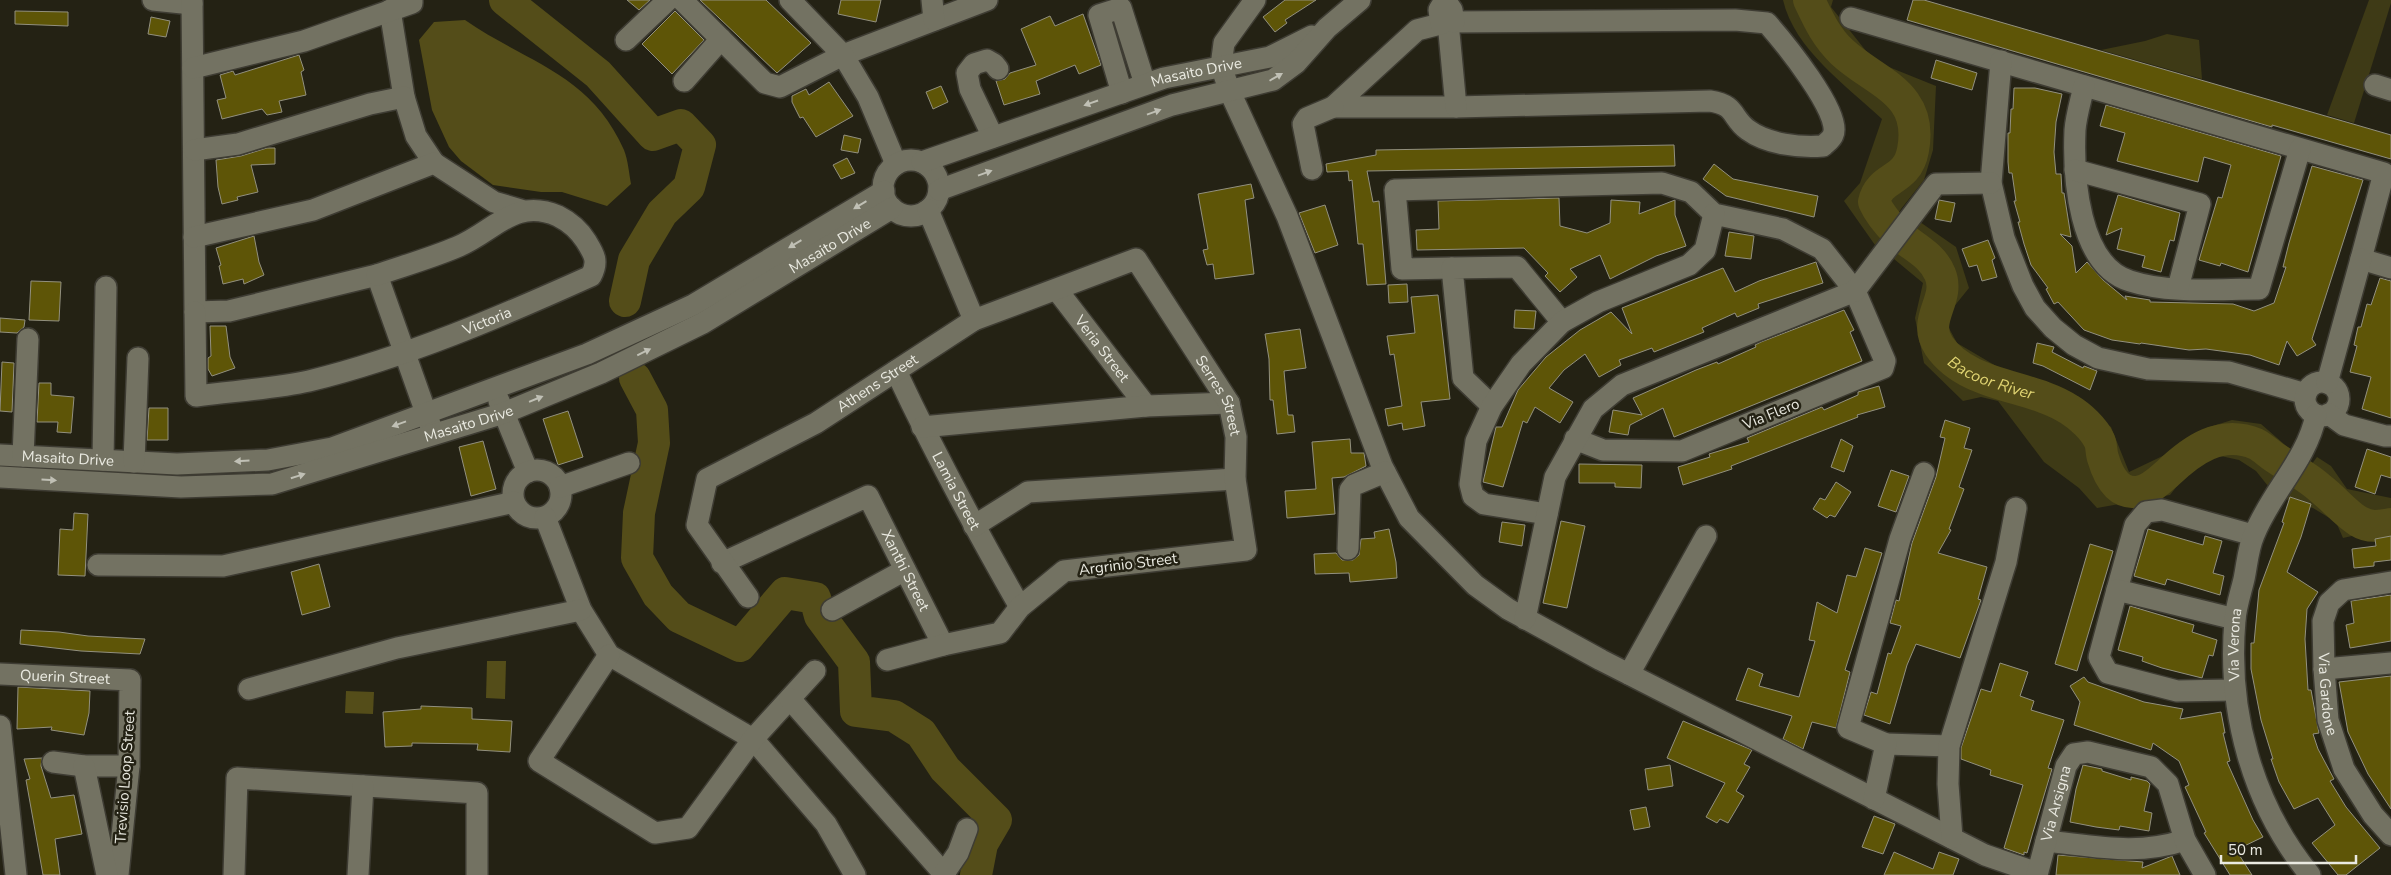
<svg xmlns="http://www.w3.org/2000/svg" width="2391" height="875" font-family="'Nunito Sans',sans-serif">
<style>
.green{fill:#3e3a16}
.water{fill:#544d19}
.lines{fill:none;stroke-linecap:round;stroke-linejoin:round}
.river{stroke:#544d19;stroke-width:32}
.building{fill:#5e5507;stroke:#92907f}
.minor-casing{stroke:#3e3c33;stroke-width:24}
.minor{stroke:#737262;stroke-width:21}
.oneway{fill:#c0c0b5}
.labels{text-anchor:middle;stroke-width:5;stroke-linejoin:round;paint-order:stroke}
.street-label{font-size:15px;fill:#eaeae1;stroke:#242214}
.water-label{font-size:16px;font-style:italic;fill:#e0d472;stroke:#242214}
</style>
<rect width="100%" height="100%" fill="#242214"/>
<g class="green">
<path d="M1783 0H1833L1831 7 1874 61 1936 86 1933 150 1924 180 1901 209 1880 242 1875 245 1844 201 1860 183 1882 119C1847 86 1794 49 1783 0Z"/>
<path d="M2369 0H2391V3L2354 123 2327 115Z"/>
<path d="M2167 34 2199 40 2202 79 2101 50 2145 41Z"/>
<path d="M1920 222 1956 247 1969 288 1944 319 1957 343 2008 373 2039 381 2085 407 2111 427 2129 472 2171 452 2206 428 2232 420 2261 424 2291 450 2268 486 2256 471 2239 460 2216 455 2192 467 2170 495 2097 508 2079 488 2044 462 1998 401 1981 397 1963 401 1924 363 1915 318 1923 283 1894 259 1896 253Z"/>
<path d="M2317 457 2331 466 2347 489 2391 498V534L2365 533 2343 538 2336 522 2313 508 2286 499Z"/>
</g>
<g class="water">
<path d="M465 20C527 63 591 74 624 150 628 160 629 173 631 184L607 206 562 192H541L493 185 461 161 449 147 432 110 419 40 434 22Z"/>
<path d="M487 661H506L505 699 486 698Z"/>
<path d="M346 691 374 692 373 714 345 713Z"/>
</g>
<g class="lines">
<g class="river">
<path d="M505 0 598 74 653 135 681 125 700 145 689 187 662 213 634 260 625 301"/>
<path id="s1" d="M1809 0C1818 19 1826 37 1842 52 1875 83 1924 92 1913 150 1907 183 1880 175 1874 202 1879 213 1888 224 1897 233 1911 246 1932 254 1940 274 1951 300 1921 319 1939 346 1968 388 2031 384 2070 410 2080 416 2094 429 2099 440 2102 445 2101 453 2103 458 2108 475 2117 494 2137 492 2149 491 2160 480 2168 473 2192 450 2221 429 2256 444 2262 447 2268 453 2274 457 2290 468 2307 476 2321 489 2334 499 2345 513 2358 521 2369 528 2380 526 2391 524"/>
<path d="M635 378 652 410 654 443 639 513 637 558 658 595 679 617 740 646 785 593 815 598 820 616 854 662 856 711 894 716 921 733 945 769 996 820 982 844 976 875"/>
</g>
</g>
<g class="building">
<path d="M627 0H650L639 10Z"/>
<path d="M700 0H766L811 43 777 73Z"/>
<path d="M841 0H881L876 22 838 14Z"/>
<path d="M1285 0H1316L1285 20 1287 23 1275 32 1263 17Z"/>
<path d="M1913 0H1924L2391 135V159L2272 125V127L1907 20Z"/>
<path d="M15 11 68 12V26L15 24Z"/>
<path d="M675 11 704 40 672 74 642 44Z"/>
<path d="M1083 14 1101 65 1079 74 1075 65 1036 81 1040 94 1004 105 996 81 1005 79 1010 73 1036 65 1021 29 1050 16 1055 26Z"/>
<path d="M151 17 170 21 166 37 148 34Z"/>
<path d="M299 55 304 70 301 72 306 95 279 101 282 112 267 115 262 109 222 119 217 100 226 98 220 75 233 71 235 75Z"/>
<path d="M1936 60 1977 73 1972 90 1931 78Z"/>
<path d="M829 82 853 116 816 137 803 117 800 118 792 102V96L806 89 809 95Z"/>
<path d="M941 86 948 102 933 109 926 92Z"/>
<path d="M2014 88H2035L2062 94 2056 122 2054 152 2056 174H2061L2062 193H2064L2071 237 2060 234 2072 246 2076 273 2087 262 2103 280 2127 300 2125 296 2150 300V302L2233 304 2254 311 2274 303 2286 267H2283L2289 243 2312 166 2363 180 2312 339 2316 345 2297 356 2287 341 2279 365 2250 355 2206 349 2189 350 2141 343 2140 344 2112 340 2084 330 2058 302 2054 304 2046 289 2048 288 2031 265 2024 244 2018 222H2020L2014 201H2016L2012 173H2009L2008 162V133H2010L2011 109H2013Z"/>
<path d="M2106 105 2281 156 2248 272 2221 263 2220 266 2199 260 2218 197 2222 198 2231 165 2204 157 2198 182 2117 161 2125 133 2100 126Z"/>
<path d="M844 135 861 139 858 153 841 150Z"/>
<path d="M1674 145 1675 166 1367 171 1373 202 1379 201 1386 284 1367 285 1363 244H1358L1352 180 1349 181 1348 171 1327 172 1326 164 1376 155V150Z"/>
<path d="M267 148H275V164L251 165 258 192 237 197 238 200 222 204 218 187 216 160 241 156Z"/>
<path d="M847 158 855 173 841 179 833 165Z"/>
<path d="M1714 164 1733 179 1818 196 1814 217 1726 196 1703 179Z"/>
<path d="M1251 184 1254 198 1245 200 1254 274 1215 279 1213 264 1207 265 1203 250 1208 249 1198 194Z"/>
<path d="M2118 195 2180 213 2174 241 2170 240 2161 272 2142 267 2145 256 2117 249 2122 228 2106 235Z"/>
<path d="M1559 198 1560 226 1587 233 1610 223 1611 200 1640 202 1639 214 1675 200V215L1686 246 1656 256 1610 279 1600 255 1570 269 1577 277 1560 292 1545 276 1548 273 1524 248 1417 250 1416 230 1439 229 1438 201Z"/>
<path d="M1939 200 1955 203 1951 222 1935 219Z"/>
<path d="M1325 205 1338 245 1315 253 1299 213Z"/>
<path d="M1729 232 1754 236 1751 259 1725 256Z"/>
<path d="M254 236 259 262 264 275 244 284 243 279 223 284 219 266 221 265 216 248Z"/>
<path d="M1988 240 1995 258 1992 260 1997 277 1982 281 1977 265 1969 267 1962 249Z"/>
<path d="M1816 262 1823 283 1758 304 1759 308 1737 317 1735 313 1702 328 1704 332 1654 352 1652 348 1619 360 1621 365 1599 377 1585 354 1564 370 1549 388 1573 402 1560 423 1535 407 1527 423 1523 421 1503 487 1483 482 1496 427H1502L1518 390 1546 357 1580 330 1611 312 1632 334 1622 308 1723 268 1735 292 1759 281Z"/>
<path d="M2380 278 2391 281V418L2362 409 2371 377 2350 372 2357 346 2354 345 2358 327H2361L2367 304 2371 305Z"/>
<path d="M31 281 61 282 59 321 29 320Z"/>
<path d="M1407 284 1408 302 1389 303 1388 285Z"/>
<path d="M1438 295 1450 399 1421 402 1425 426 1403 430 1402 423 1388 426 1385 409 1402 406 1394 354 1390 355 1387 336 1415 333 1411 297Z"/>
<path d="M1515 310 1536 311 1534 329 1514 328Z"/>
<path d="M1844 310 1854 330 1850 332 1862 361 1674 437 1663 408 1630 425 1628 435 1609 432 1613 410 1642 415 1633 398 1696 370 1717 362 1718 364 1756 347 1755 345 1761 342Z"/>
<path d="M0 318 25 320 24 327 17 333 0 332Z"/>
<path d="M210 326H226L230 357 235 368 212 376 208 369V358L211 356Z"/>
<path d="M1300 329 1306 368 1284 371 1288 415H1293L1295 432 1277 434 1273 400H1270L1269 359 1265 334Z"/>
<path d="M2037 343 2054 347 2052 352 2083 368 2084 366 2097 371 2090 390 2043 366 2033 363Z"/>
<path d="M2 362 14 363 12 412 0 411Z"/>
<path d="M39 383H51V395L74 397 71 433 57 432 58 422H37Z"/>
<path d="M1879 386 1885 407 1857 415 1858 417 1731 466 1732 469 1683 485 1678 467 1710 457 1709 454 1749 442 1747 438 1822 407 1824 410 1858 395V392Z"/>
<path d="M149 408H168V440H147Z"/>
<path d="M568 411 583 457 558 465 543 419Z"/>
<path d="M1945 420 1970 428 1964 448 1972 450 1959 487 1964 489 1949 529 1951 530 1938 553 1987 567 1978 599 1981 600 1960 658 1916 644 1907 665 1890 724 1864 715 1871 692 1877 694 1888 653 1891 654 1901 626 1890 623 1896 600 1899 601 1912 543 1936 477 1945 438 1940 437Z"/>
<path d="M1350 439 1351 453H1364L1366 466 1344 477 1332 478 1335 514 1287 518 1285 491 1316 489 1312 442Z"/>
<path d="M1841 439 1853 446 1844 472 1831 467Z"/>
<path d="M483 441 496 489 471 496 459 447Z"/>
<path d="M2367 449 2391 457V478L2381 475 2375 494 2355 487Z"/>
<path d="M1579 464 1642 465 1641 488 1615 487V483H1579Z"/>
<path d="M1891 470 1909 476 1896 512 1878 506Z"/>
<path d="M1836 482 1851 492 1835 517 1830 515 1827 518 1813 509 1820 498 1825 500Z"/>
<path d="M2290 497 2311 504 2301 537 2287 572 2318 592 2307 609 2305 639 2308 690H2311L2319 733 2313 734 2318 749 2334 779 2330 781 2346 807 2380 848 2346 875H2338L2312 843 2335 825 2318 798 2294 809 2279 782 2271 759H2273L2261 720 2251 669V643H2254L2259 590 2284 523 2282 522Z"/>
<path d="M74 513 88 514 85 576 58 575 60 529 73 530Z"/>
<path d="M1561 521 1585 526 1567 608 1543 603Z"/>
<path d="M1502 522 1525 525 1522 546 1499 542Z"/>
<path d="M1389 529 1396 562 1397 578 1350 582 1349 573 1315 574 1314 554 1336 553 1342 560H1353L1359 555 1361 539 1375 538 1374 532Z"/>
<path d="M2148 529 2203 545 2205 536 2222 541 2213 573 2224 576 2220 595 2167 579 2165 585 2134 576Z"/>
<path d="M2391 536V560L2374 562V566L2354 568 2352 549 2376 546 2375 539Z"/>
<path d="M2090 544 2113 551 2077 671 2055 664Z"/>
<path d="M1865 548 1882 553 1845 670 1850 672 1836 728 1812 722 1803 749 1783 739 1792 716 1736 700 1748 668 1763 674 1759 686 1799 697 1815 641 1809 640 1817 602 1837 613 1847 575 1856 577Z"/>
<path d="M319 564 330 607 302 615 291 572Z"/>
<path d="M2391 595V641L2350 648 2346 625 2354 623 2351 601Z"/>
<path d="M2130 606 2194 625 2192 632 2217 640 2213 656 2209 655 2202 678 2162 668 2142 661 2143 657 2118 650Z"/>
<path d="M21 630 59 632 88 636 145 639 140 654 81 651 20 644Z"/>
<path d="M2000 663 2028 672 2020 696 2034 701 2031 710 2064 720 2048 768 2052 769 2033 832 2027 853 2024 852V855L2004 848 2023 785 1990 775 1991 770 1961 759V748L1981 689 1991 692Z"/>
<path d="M2391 676V809L2368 774 2348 732 2339 682Z"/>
<path d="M2084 677 2088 682 2144 702 2183 709 2180 719 2221 712 2225 733H2223L2230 761 2227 762 2253 820 2263 837 2236 850 2252 875H2230L2204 833 2206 832 2185 787 2189 785 2179 761 2153 743 2151 750 2074 725 2080 702 2070 686Z"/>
<path d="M18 687 90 691 89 713 84 735 51 730 52 727 17 729Z"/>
<path d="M421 706 472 708V719L512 721 510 752 477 750 478 744 412 743V746L385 747 383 712 421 709Z"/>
<path d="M1683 721 1752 750 1744 764 1750 767 1736 791 1744 796 1728 823 1720 819 1717 823 1706 817 1725 783 1667 758Z"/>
<path d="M42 758 41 766 51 798 74 795 82 834 55 839 60 875H43L26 780 30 779 24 759Z"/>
<path d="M1670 765 1673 786 1648 790 1645 769Z"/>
<path d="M2083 765 2102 769V771L2131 780V777L2147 781 2150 784 2144 811 2152 813 2149 831 2120 826 2119 830 2096 827 2070 822 2076 789Z"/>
<path d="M1646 807 1650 827 1634 830 1630 810Z"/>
<path d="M1874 816 1895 824 1883 854 1862 847Z"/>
<path d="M1894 852 1933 869 1939 852 1959 859 1953 875H1884Z"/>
<path d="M2058 855 2143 862 2142 868 2172 856 2180 875H2056Z"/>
</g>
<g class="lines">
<defs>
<g id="minor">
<path d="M153 0 192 4"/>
<path d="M192 0 195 312 229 311 377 275 431 427"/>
<path d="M682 0 765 83 780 87 843 55 987 0"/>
<path d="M790 0 843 55 868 97 896 164"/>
<path d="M932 0 934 20"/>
<path d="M1255 0 1224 43 1221 66 1230 92 1287 216 1382 466 1409 518 1475 585 1508 609 1601 660 1985 855 2037 873"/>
<path d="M390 10 404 97"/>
<path d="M1851 18 2384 173 2361 259 2391 268"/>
<path d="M1735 20 1767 23C1782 40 1843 114 1833 135 1832 139 1826 143 1823 146 1800 148 1767 144 1748 130 1731 118 1737 105 1710 101L1456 107H1333L1417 30 1448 22Z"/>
<path d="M1448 22 1456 107"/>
<path d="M1441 24 1439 10 1445 0 1452 10 1454 22"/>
<path d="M626 40 668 0"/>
<path d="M2001 61 1991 183 2004 238 2023 286 2035 308 2053 328 2074 345 2098 358 2148 369 2229 372 2306 394"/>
<path d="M193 68 304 41 412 3V0"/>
<path d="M684 81 721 39"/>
<path d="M2375 85 2391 90"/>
<path d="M2084 86C2081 100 2076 116 2075 130 2073 176 2078 265 2130 281 2170 294 2217 289 2259 289L2300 149"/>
<path d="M1122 93 1099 15 1121 8 1145 84"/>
<path d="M993 137 970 89 967 73 974 64 987 60 994 64 998 69"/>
<path d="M194 150 238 144 370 104 404 97 416 136 434 163"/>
<circle cx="911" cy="188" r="28"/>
<path id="s2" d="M922 162 1164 78 1270 57 1312 36"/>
<path d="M1312 169 1303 124 1307 118 1333 107"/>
<path d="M2075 170 2200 204 2178 288"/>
<path d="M939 190 1172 105 1273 80 1296 63 1327 28 1360 0"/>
<path d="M928 210 974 320"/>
<path d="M194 237 313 210 434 163 494 202 521 210"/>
<path d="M1452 268 1402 269 1395 190 1662 183 1691 192 1714 214 1783 229 1822 249 1855 291 1885 361 1883 368 1682 451 1603 450 1575 439"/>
<path id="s3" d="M1057 290 1146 406"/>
<path id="s4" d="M195 312 196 396C233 391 273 389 309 381 407 357 500 317 591 276 599 261 594 254 586 241 579 230 570 222 558 216 514 197 494 232 457 247 431 258 403 266 377 275"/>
<path id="s5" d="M896 371C934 452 976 530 1020 607"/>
<circle cx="2322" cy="399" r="17"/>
<path d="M2327 383 2361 259"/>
<path d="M499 401 528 472"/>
<path d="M1492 406 1463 378 1452 268 1517 267 1562 322"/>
<path d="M2329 414 2344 425 2385 436H2391"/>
<path d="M922 427 1146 406 1229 403"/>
<path id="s6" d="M0 455 177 464 268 460 332 448 587 354 693 305 884 191"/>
<path d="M23 456 28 339"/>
<path d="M103 460 106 287"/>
<path d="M134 462 138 358"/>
<circle cx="537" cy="494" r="24"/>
<path id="s7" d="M0 477 181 487 272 484 504 413 601 373 703 323 892 208"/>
<path d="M560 487 629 463"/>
<path d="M1547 514 1484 504 1473 496 1470 484 1476 441 1492 406 1521 364 1562 322 1598 302 1689 265 1705 250 1714 214"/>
<path d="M545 517 581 610 609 655 753 739 826 824 855 875"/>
<path d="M974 526 1028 492 1235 479"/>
<path d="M1348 549 1350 490 1354 485 1385 472"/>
<path id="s8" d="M722 563 868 496 943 645"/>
<path d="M98 565 223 566 514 502"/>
<path id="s9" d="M2391 582 2343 590 2329 603 2323 621 2324 669 2328 720 2344 769 2373 815 2391 835"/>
<path d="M2117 590 2135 525 2146 512 2162 510 2253 535"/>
<path id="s10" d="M748 597 697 525 707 479 816 423 974 320 1136 259 1229 403 1236 437 1235 479 1246 550 1064 571 1020 607 1000 633 943 645 887 660"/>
<path d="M832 610 905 570"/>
<path d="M1525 619 1555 477 1593 409 1622 385 1855 291 1936 184 1991 183"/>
<path d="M609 655 539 761 655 833 688 828 753 739 815 671"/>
<path d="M2324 669 2391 663"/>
<path id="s11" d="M0 674 130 680 129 766 118 875"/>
<path d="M1629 674 1706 536"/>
<path d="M249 689 397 648 581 610"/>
<path d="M2234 690 2177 691 2108 673 2099 657 2117 590 2235 619"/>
<path d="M790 699 945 875"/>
<path d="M0 726 16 875"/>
<path d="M1886 744 1949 746"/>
<path d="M53 762 84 766H129"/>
<path d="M84 766 107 875"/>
<path d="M1874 799 1886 744 1848 728 1900 539 1924 473"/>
<path d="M1952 838 1948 784 1949 746 2006 562 2016 508"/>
<path d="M2046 841C2095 846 2137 856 2185 840"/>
<path d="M234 875 237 778 477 793V875"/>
<path d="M358 875 363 786"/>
<path d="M943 875 958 853 967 829"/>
<path id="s12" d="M2037 875 2066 766 2074 754 2088 752 2151 767 2168 784 2185 840 2205 875"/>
<path id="s13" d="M2310 875C2252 804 2227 711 2235 620 2236 606 2241 592 2244 579 2247 565 2248 548 2254 535 2271 492 2307 460 2316 415"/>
</g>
</defs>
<use href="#minor" class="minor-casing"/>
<use href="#minor" class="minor"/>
</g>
<defs><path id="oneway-solid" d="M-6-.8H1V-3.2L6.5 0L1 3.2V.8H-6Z" transform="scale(1.25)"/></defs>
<g class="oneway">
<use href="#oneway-solid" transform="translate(1276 77) rotate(-30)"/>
<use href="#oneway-solid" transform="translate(1091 103) rotate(161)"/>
<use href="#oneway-solid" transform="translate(1154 112) rotate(-20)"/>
<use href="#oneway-solid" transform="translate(985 173) rotate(-20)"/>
<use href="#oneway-solid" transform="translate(860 205) rotate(149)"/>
<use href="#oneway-solid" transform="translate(795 244) rotate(149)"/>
<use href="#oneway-solid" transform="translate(644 352) rotate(-26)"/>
<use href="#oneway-solid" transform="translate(536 399) rotate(-22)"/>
<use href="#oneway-solid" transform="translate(399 424) rotate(160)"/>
<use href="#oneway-solid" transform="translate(242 461) rotate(177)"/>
<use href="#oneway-solid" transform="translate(298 476) rotate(-17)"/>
<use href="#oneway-solid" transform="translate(49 480) rotate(3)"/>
</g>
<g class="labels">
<g class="street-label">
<text dy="5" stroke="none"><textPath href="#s2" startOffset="289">Masaito Drive</textPath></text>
<text dy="5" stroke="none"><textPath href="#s7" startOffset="882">Masaito Drive</textPath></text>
<text dy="5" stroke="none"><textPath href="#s4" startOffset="386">Victoria</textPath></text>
<text dy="5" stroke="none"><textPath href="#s3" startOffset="74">Veria Street</textPath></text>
<text dy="5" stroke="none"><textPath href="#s10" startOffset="331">Athens Street</textPath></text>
<text dy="5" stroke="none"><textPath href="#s10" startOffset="780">Serres Street</textPath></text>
<text transform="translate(1771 414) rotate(-22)" y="5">Via Flero</text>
<text dy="5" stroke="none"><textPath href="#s7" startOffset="478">Masaito Drive</textPath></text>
<text dy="5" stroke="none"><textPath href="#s6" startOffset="68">Masaito Drive</textPath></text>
<text dy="5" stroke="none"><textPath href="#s5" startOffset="134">Lamia Street</textPath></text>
<text transform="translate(1128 564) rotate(-7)" y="5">Argrinio Street</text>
<text dy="5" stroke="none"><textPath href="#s8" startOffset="244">Xanthi Street</textPath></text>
<text dy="5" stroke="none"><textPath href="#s13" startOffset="248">Via Verona</textPath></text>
<text dy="5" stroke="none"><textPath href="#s11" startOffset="65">Querin Street</textPath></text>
<text dy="5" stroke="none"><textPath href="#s9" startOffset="160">Via Gardone</textPath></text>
<text transform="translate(125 777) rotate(-86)" y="5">Trevisio Loop Street</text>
<text dy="5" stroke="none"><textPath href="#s12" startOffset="74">Via Arsigna</textPath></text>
</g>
<g class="water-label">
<text dy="6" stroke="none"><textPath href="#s1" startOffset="496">Bacoor River</textPath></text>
</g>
</g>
<path d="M2221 855v8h135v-8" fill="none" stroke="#eaeae1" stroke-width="2.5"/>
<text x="2228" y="855" font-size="15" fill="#eaeae1" stroke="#242214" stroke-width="4" paint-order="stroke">50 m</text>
</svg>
